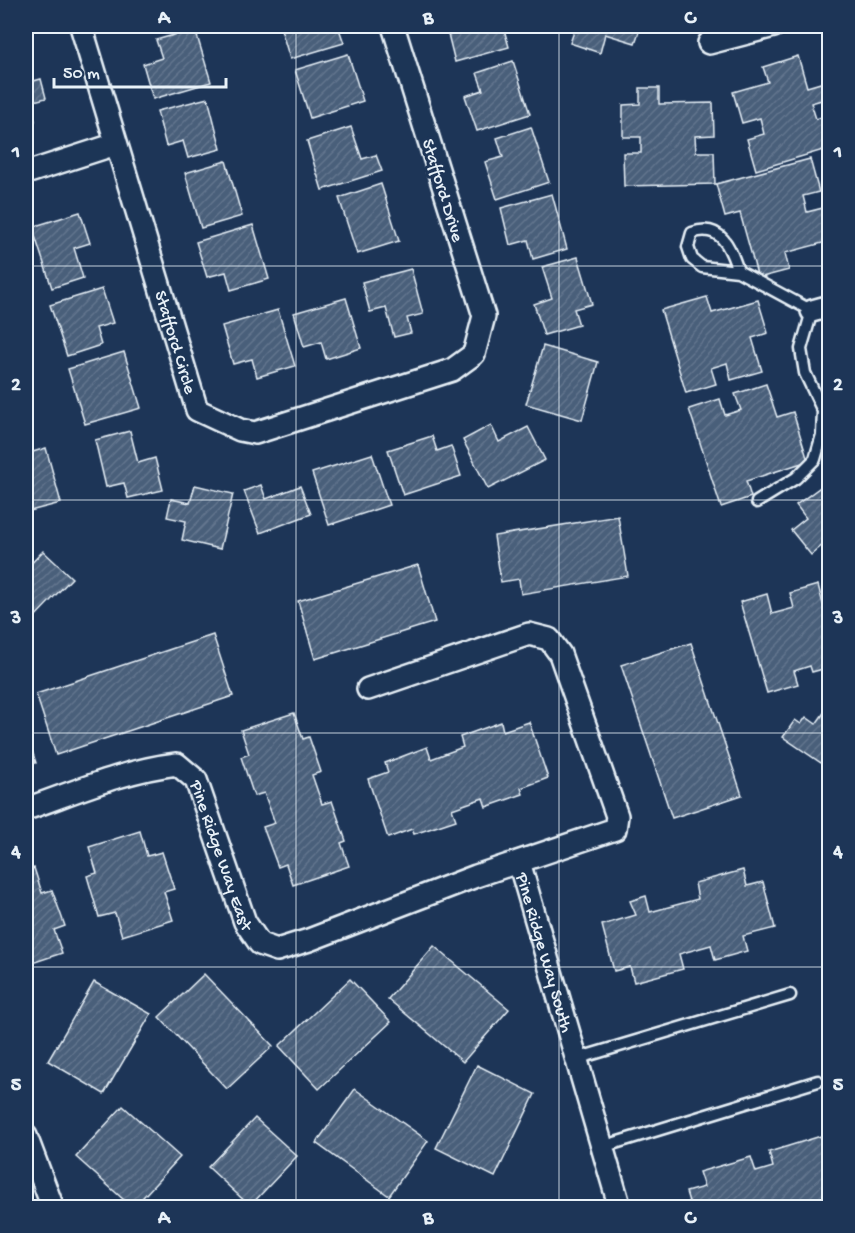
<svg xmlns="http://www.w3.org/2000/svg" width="855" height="1233" font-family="'Gochi Hand',sans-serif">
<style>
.building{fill:url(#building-hatch);stroke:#e8f1f8;stroke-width:1.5}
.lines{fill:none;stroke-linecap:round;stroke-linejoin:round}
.lane-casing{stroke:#e8f1f8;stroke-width:15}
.street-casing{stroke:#e8f1f8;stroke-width:26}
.lane{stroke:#1d3557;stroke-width:10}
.street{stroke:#1d3557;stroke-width:21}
.grid{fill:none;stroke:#e8f1f8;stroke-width:1.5;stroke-opacity:0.55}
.labels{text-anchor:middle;stroke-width:6;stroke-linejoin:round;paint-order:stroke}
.street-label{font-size:18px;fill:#e8f1f8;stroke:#1d3557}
.neatline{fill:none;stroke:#e8f1f8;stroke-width:2}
.grid-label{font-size:20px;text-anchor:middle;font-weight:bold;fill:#e8f1f8}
</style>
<defs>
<pattern id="building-hatch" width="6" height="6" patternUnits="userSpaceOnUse" patternTransform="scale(1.5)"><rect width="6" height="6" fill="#495e7a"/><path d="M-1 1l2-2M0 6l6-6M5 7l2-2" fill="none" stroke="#63768e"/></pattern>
</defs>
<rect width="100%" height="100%" fill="#1d3557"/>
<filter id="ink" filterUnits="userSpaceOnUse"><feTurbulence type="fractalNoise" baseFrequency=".0167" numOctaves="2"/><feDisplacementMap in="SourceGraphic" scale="12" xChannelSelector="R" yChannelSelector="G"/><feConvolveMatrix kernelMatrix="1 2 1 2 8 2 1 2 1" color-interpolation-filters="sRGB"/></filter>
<g filter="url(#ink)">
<g class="building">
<path d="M280 26H338L344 43 290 59Z"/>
<path d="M446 26H503L509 47 455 62Z"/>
<path d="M576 26H641L635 43 605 34 600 53 570 43Z"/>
<path d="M195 29 211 82 153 99 143 64 162 58 156 40Z"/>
<path d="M348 54 363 101 310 118 295 70Z"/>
<path d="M798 56 807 87 824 82 829 98 811 103 816 119 830 114V148L756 170 747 139 764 134 760 118 742 123 733 92 768 82 763 67Z"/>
<path d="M513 61 530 114 477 131 465 96 483 90 477 73Z"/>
<path d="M41 79 46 98 30 102 35 121 26 123V83Z"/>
<path d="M640 88H659V104L713 103 714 135 695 136 696 152H714L715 184 624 186 623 153H641V137H623V105L640 104Z"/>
<path d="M208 98 221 149 188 158 183 141 166 146 157 111Z"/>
<path d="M351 127 362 159 376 155 382 171 322 190 307 141Z"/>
<path d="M531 127 549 182 497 199 485 162 503 157 497 138Z"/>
<path d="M810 159 819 192 803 196 807 212 823 208 830 232V241L785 253 789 270 758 278 740 213 725 217 716 184Z"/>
<path d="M226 161 242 216 201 228 185 173Z"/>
<path d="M381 184 399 241 357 254 339 198Z"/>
<path d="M552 194 567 249 533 259 528 240 510 245 501 208Z"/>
<path d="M80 212 90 243 74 248 83 278 52 288 32 227Z"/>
<path d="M253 225 269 279 231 290 226 272 207 277 196 242Z"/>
<path d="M578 257 592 304 574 309 579 325 544 335 534 304 552 298 542 267Z"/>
<path d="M411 269 423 314 407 318 411 333 394 337 386 308 370 312 362 282Z"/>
<path d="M102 289 113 323 96 328 101 345 67 356 50 305Z"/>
<path d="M707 297 712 313 758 300 768 333 752 338 762 371 731 380 727 363 711 368 716 384 686 393 661 310Z"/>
<path d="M346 298 361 348 326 359 321 342 304 347 294 313Z"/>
<path d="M278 310 295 366 257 377 252 359 233 364 222 326Z"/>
<path d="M543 346 598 362 582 420 526 404Z"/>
<path d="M124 352 141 408 85 424 68 369Z"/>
<path d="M766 384 777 417 793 412 808 461 746 481 751 497 721 507 689 409 720 399 725 415 741 410 735 394Z"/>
<path d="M491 425 499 442 528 427 545 460 488 489 463 440Z"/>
<path d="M130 431 138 463 155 458 163 490 128 498 124 483 106 487 95 440Z"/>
<path d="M432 436 437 451 451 446 461 476 403 495 388 450Z"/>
<path d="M46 448 61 503 26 512V454Z"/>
<path d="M372 454 389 505 329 525 312 473Z"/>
<path d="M830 480V549L825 543 811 555 791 530 806 518 796 505Z"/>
<path d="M195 485 233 494 220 549 182 540 186 521 167 517 171 499 190 503Z"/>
<path d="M261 485 266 499 300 486 311 514 260 533 244 491Z"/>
<path d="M618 516 628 576 521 594 519 579 501 582 494 536Z"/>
<path d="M43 551 72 578 29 623 26 620V569Z"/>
<path d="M418 565 435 622 315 659 298 601Z"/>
<path d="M818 585 823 604 830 602V667L812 672 810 666 794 671 798 684 767 693 740 602 767 594 772 614 794 608 790 593Z"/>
<path d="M213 635 233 696 56 755 36 694Z"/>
<path d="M691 643 742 795 672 818 621 665Z"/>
<path d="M830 697V769L783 737 795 720 801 724 806 717 816 724 828 707 824 705Z"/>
<path d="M294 713 303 739 309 737 321 772 312 775 322 804 332 801 346 841 341 843 349 866 293 885 286 864 278 867 263 827 275 823 264 793 254 796 241 757 249 754 241 730Z"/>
<path d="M501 722 503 731 529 722 548 778 521 788 523 794 486 807 483 798 452 809 456 820 414 834 412 829 388 838 368 779 388 772 385 763 427 747 431 759 463 747 460 737Z"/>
<path d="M26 732 36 763 26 766Z"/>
<path d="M140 831 147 856 162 852 174 889 164 892 173 920 122 936 115 913 99 917 87 876 97 873 89 847Z"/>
<path d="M34 868 42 893 52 890 65 926 54 930 62 953 26 965V871Z"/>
<path d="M743 870 747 886 763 882 775 928 743 936 747 951 715 960 711 945 679 954 683 969 634 982 630 967 614 971 602 925 636 915 630 901 646 896 650 912 698 899 695 883Z"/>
<path d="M434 946 509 1009 463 1062 388 999Z"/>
<path d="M204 974 273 1046 227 1089 159 1017Z"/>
<path d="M350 979 391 1022 319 1089 279 1046Z"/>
<path d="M94 982 151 1014 104 1094 48 1061Z"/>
<path d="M477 1065 535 1094 495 1177 436 1148Z"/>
<path d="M355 1089 428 1141 389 1196 316 1143Z"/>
<path d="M123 1106 180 1157 133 1208 76 1157Z"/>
<path d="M255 1118 297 1156 250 1206 208 1167Z"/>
<path d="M821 1136 825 1152 830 1150V1208H691L686 1192 704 1187 699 1172 751 1157 756 1172 773 1167 769 1152Z"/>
</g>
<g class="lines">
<defs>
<g id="lane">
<path d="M738 271C731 249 721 222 692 233L688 247 692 259 702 267 738 271 812 311 801 349 805 373 823 411 822 435 815 459 796 478 757 502"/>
<path d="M576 1059 790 995"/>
<path d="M602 1147 818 1081"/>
</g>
<g id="street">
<path id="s1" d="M81 26 197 410 240 430 255 433 452 370 474 354 484 316 393 26"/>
<path d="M709 43 774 26"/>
<path d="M26 173 116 144"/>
<path d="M812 311 830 306"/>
<path id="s2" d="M26 809C75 792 125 770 177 764L196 780 245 922 260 944 277 950 309 940 476 876 615 829 617 816 560 654 549 639 529 634 368 689"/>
<path id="s3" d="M519 862 620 1208"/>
<path d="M26 1136 53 1208"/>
</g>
</defs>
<use href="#lane" class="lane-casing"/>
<use href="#street" class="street-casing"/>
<use href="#lane" class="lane"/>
<use href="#street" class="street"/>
</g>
</g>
<path class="grid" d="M296 26V1208M559 26V1208M26 266H830M26 500H830M26 733H830M26 967H830"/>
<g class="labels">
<g class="street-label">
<text transform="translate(444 190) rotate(73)" y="6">Stafford Drive</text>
<text dy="6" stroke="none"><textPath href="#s1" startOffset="330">Stafford Circle</textPath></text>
<text dy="6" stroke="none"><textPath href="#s2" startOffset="262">Pine Ridge Way East</textPath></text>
<text dy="6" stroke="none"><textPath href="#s3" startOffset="94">Pine Ridge Way South</textPath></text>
</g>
</g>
<rect width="855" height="1233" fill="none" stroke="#1d3557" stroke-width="66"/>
<path d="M54 78v9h172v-9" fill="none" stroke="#e8f1f8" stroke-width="3"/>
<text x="63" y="78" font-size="18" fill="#e8f1f8" stroke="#1d3557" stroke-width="4.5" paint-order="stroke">50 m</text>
<rect x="33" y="33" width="789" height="1167" class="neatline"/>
<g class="grid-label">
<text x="164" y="23">A</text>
<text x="428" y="23">B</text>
<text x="690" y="23">C</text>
<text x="16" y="157">1</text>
<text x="838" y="157">1</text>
<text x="16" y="390">2</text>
<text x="838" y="390">2</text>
<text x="16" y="623">3</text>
<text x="838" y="623">3</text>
<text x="16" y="857">4</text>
<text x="838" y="857">4</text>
<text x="16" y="1090">5</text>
<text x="838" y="1090">5</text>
<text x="164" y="1223">A</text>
<text x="428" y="1223">B</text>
<text x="690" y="1223">C</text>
</g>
</svg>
